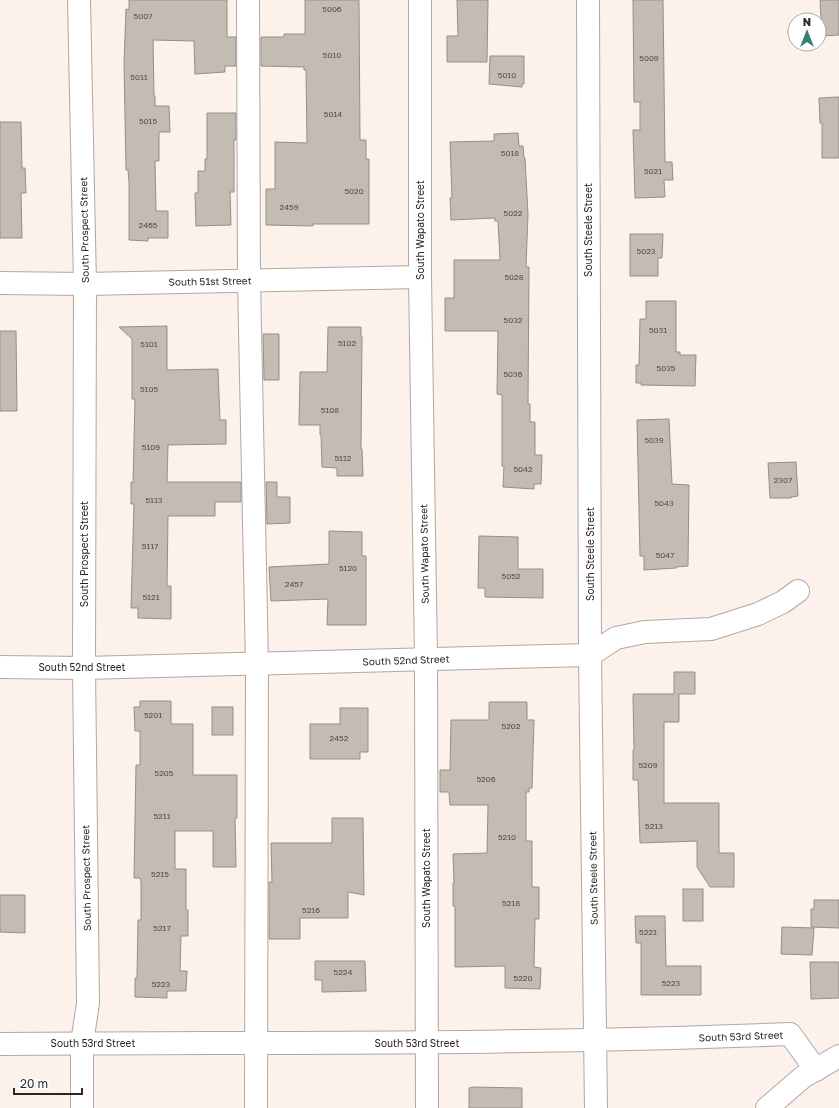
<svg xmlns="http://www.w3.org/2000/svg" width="839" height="1108" font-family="'Golos Text',sans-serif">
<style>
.building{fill:#c3bcb3;stroke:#958f86}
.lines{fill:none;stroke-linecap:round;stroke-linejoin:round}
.minor-casing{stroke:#b2a7a2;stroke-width:24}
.minor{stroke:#fff;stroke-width:22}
.labels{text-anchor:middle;stroke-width:4;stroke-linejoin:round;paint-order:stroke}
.number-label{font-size:8px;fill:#524c48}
.street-label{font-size:10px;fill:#2c2725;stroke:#fff}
</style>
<rect width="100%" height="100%" fill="#fcf1eb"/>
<g class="building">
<path d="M129 0H227V37H236V66H225V72L195 74 194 41 153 40 154 96H155V106H169L170 132H159V161H155L156 211H168V238H148V241L129 240V182L128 170H126L124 64 126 9 129 10Z"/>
<path d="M305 0H359L360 140H366V159H369V224H313V226L266 225V189H275V142L307 143 306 70H304V67L261 66V37H284V34H305Z"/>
<path d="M457 0H488L487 62H447V36H458Z"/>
<path d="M633 0H663L665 162H672L673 180H664L665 197 635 198 633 130H640V102H634Z"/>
<path d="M820 0H839V35L822 36Z"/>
<path d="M490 56H524V84H522V87L489 84Z"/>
<path d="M839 97V158H822V123H820L819 98Z"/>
<path d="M207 113H236V140H234V192H230L231 225 196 226 195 193H198V171H205V159H207Z"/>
<path d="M0 122H21L22 168H25L26 193H21L22 238H0Z"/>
<path d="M518 133 519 146H523L524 158H525L528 214 526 267H529L528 404H530V422H535V455H542L541 484H534V489L503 487 504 466H502V395L497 394 498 331H445V298H454V260H500L498 221H495V218L451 220 450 198H452L450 142 494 141V134Z"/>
<path d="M630 234H663L662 258H658V276H630Z"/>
<path d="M646 301H676V352H680V355H696L695 386 641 385V383H636V365H639L640 319H646Z"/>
<path d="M167 326V370L218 369 220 420H226V444L168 445 167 482H241V502H215V516H168L167 586H171V619L138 618V608H131L134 504H131V482L133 483 135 399H132V339L119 327Z"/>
<path d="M328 327H361V336H362L361 449H362L363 476H337V468L322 467 321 435H320V425H299L300 372H327Z"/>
<path d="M0 331H16L17 411H0Z"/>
<path d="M263 334H279V380H264Z"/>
<path d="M669 419 672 484 689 485 688 566 676 567V568L644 570V556H640L637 420Z"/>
<path d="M796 462 798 496 791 497V498H770L768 463Z"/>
<path d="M266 482H277V497H290V523L267 524Z"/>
<path d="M329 531 362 532V556H366V625H327L328 599 271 601 269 567 329 564Z"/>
<path d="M479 536 518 537V569H543V598L485 597V588H478Z"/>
<path d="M674 672H695V694H679V722H664V803H719V853H734V887H710L697 867V841L640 843 638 780H633V750H634L633 694H674Z"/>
<path d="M140 701H171V724H193V775H237V818H235L236 867H213V831H175V869H186V910H188V936H181L180 971H187L186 991H167V998L135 997V978H137L138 920H141V882L140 878H134L136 765H140V731H135L134 707H140Z"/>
<path d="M489 702H527V720H534L532 788H529V792H526V841H532V887H539V919H535L534 967 541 968 540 989 505 988V966L455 967V906H453V883H454L453 854 487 853 488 805H450L449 792H440V770H450L451 720H489Z"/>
<rect x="212" y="707" width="21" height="28"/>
<path d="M340 708H368V752H360V759H310V724H340Z"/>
<path d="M332 818H363L364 895 348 892V918H300V939H269V882H272L271 843H332Z"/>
<rect x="683" y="889" width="20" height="32"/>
<path d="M0 895H25V933L0 932Z"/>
<path d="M814 900H839V928L811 927V909H814Z"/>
<path d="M635 916H665L666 966H701V995H641V943H636Z"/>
<path d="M782 927 814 928 812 955 781 954Z"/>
<path d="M315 961H365L366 991 322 992V980H315Z"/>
<path d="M810 962H839V998L811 999Z"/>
<path d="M474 1087 522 1088V1108H469V1088Z"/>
</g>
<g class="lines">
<defs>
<g id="minor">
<path d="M79 0 85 284 84 668 88 1003 82 1043V1108"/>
<path d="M248 0 249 281 257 664 256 1108"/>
<path d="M420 0V277L426 659 427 1108"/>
<path d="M588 0 590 655 596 1108"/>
<path d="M0 283 85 284 420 277"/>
<path d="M0 667 84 668 590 655 616 638 645 632 711 629 758 614 783 602 798 591"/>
<path d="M0 1044C263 1042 527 1045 790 1034L816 1070"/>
<path d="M767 1108 803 1077 839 1056"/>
</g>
</defs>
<use href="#minor" class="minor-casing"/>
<use href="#minor" class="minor"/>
</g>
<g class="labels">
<g class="number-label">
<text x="332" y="12">5006</text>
<text x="143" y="19">5007</text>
<text x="332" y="58">5010</text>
<text x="649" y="61">5009</text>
<text x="507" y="78">5010</text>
<text x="139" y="80">5011</text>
<text x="333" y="117">5014</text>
<text x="148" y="124">5015</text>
<text x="510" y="156">5018</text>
<text x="653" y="174">5021</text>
<text x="354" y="194">5020</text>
<text x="289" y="210">2459</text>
<text x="513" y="216">5022</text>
<text x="148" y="228">2465</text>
<text x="646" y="254">5023</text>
<text x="514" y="280">5028</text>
<text x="513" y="323">5032</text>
<text x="658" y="333">5031</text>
<text x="347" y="346">5102</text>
<text x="149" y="347">5101</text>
<text x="666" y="371">5035</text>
<text x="513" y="377">5036</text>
<text x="149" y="392">5105</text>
<text x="330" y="413">5108</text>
<text x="654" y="443">5039</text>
<text x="151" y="450">5109</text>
<text x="343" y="461">5112</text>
<text x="523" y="472">5042</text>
<text x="783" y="483">2307</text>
<text x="154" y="503">5113</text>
<text x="664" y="506">5043</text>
<text x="150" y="549">5117</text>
<text x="665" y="558">5047</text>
<text x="348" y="571">5120</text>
<text x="511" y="579">5052</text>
<text x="294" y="587">2457</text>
<text x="151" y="600">5121</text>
<text x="153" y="718">5201</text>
<text x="511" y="729">5202</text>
<text x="339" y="741">2452</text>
<text x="648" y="768">5209</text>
<text x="164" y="776">5205</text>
<text x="486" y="782">5206</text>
<text x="162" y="819">5211</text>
<text x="654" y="829">5213</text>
<text x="507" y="840">5210</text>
<text x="160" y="877">5215</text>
<text x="511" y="906">5218</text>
<text x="311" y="913">5216</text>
<text x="162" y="931">5217</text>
<text x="648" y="935">5221</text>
<text x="343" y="975">5224</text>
<text x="523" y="981">5220</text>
<text x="671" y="986">5223</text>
<text x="161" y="987">5223</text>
</g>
<g class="street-label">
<text transform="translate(84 230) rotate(-91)" y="4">South Prospect Street</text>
<text transform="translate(420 230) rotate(-90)" y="4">South Wapato Street</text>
<text transform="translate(588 230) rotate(-90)" y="4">South Steele Street</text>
<text transform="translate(210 281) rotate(-1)" y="4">South 51st Street</text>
<text transform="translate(84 554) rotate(-90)" y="4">South Prospect Street</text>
<text transform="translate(424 554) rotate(-91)" y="4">South Wapato Street</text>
<text transform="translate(590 554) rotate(-90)" y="4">South Steele Street</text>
<text transform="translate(406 660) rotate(-2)" y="4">South 52nd Street</text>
<text x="82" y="671">South 52nd Street</text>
<text transform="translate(86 878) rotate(-91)" y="4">South Prospect Street</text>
<text transform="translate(426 878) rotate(-90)" y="4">South Wapato Street</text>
<text transform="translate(593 878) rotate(-91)" y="4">South Steele Street</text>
<text transform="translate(741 1036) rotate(-2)" y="4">South 53rd Street</text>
<text x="93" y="1047">South 53rd Street</text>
<text x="417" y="1047">South 53rd Street</text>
</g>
</g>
<g transform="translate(807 32)"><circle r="19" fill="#ffffff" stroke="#aba9a8"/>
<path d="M0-3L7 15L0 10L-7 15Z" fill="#387f78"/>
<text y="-6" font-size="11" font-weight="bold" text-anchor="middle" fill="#2c2725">N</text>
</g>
<path d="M14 1088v6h68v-6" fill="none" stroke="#2c2725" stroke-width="2"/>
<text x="20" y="1088" font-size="12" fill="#2c2725" stroke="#ffffff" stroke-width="3" paint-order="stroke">20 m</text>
</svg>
